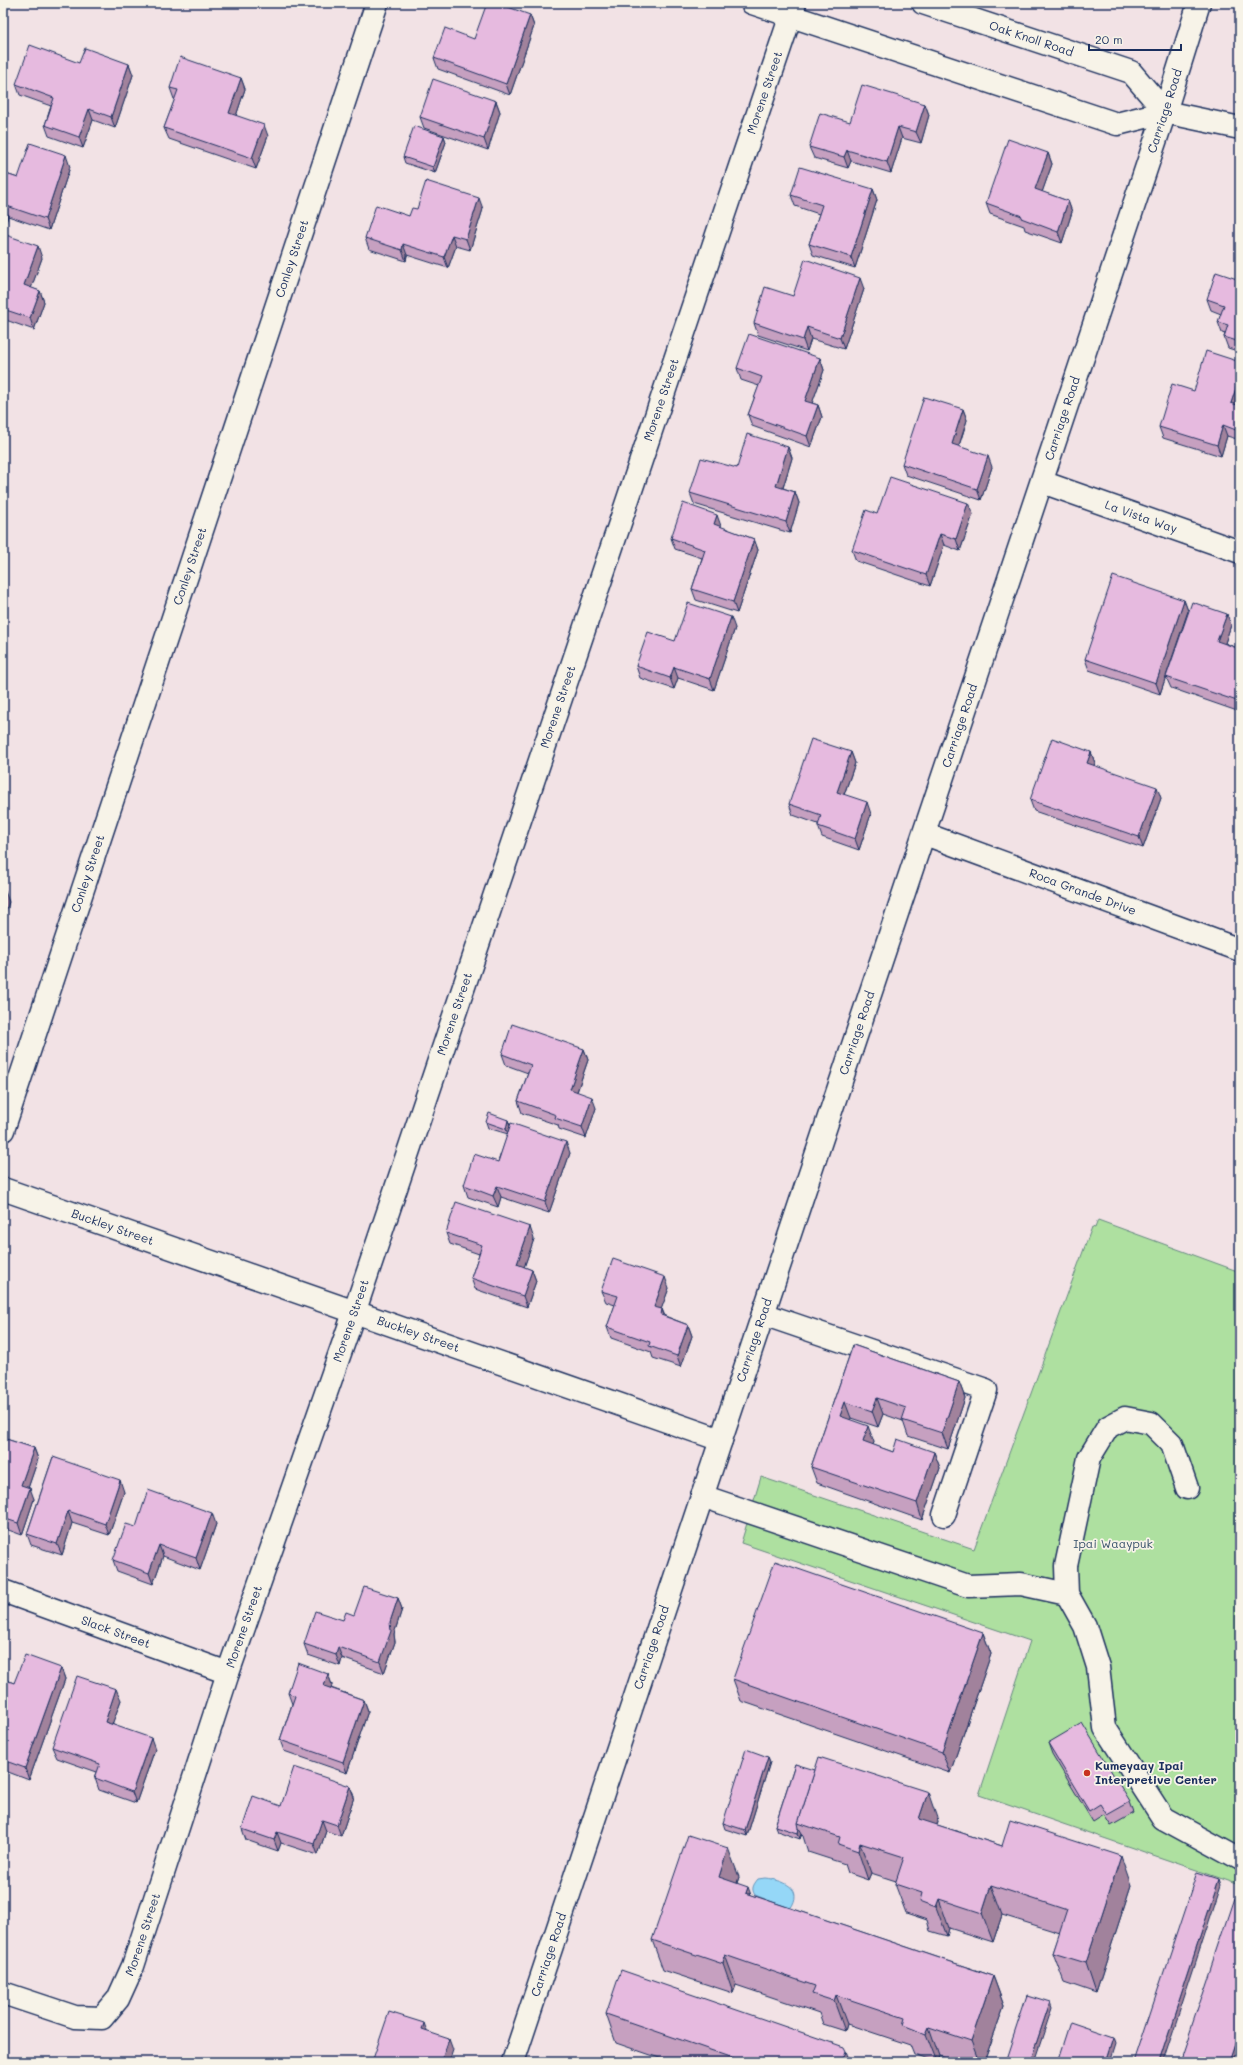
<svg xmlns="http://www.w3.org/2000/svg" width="1243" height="2065" font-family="Mali,sans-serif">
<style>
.green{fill:#aee0a0;stroke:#64887f}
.water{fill:#95d7f7;stroke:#6494ba}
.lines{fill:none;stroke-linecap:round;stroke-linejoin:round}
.minor-casing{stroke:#1b2f5e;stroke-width:25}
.minor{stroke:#f7f3e8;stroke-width:22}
.wall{fill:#c6a0c0;stroke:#1b2f5e}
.shaded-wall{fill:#a1829c;stroke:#1b2f5e}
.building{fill:#e6badf;stroke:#1b2f5e}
.poi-dot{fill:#c8321e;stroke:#f7f3e8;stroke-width:1.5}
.labels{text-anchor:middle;stroke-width:3.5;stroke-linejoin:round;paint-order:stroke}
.street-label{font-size:12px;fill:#1b2f5e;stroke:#f7f3e8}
.park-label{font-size:12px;fill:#38526b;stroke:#f7f3e8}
.poi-label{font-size:12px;font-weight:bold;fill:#1b2f5e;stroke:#f7f3e8;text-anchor:start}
</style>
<rect width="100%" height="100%" fill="#f2e2e5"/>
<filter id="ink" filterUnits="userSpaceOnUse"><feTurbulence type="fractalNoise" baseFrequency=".025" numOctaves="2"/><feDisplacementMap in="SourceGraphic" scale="8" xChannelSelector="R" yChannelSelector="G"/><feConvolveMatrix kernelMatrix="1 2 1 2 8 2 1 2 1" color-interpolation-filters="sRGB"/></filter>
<g filter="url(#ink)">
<path class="green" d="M1098 1220 1240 1272V1885L979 1795 1030 1641 741 1543 761 1477 974 1549 1092 1227 1095 1228Z"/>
<path class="water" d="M765 1878C783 1880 805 1888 790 1909L755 1895C751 1889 753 1885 758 1879Z"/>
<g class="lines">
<defs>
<g id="minor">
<path d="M752 3 1117 124 1165 112"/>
<path id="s1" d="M923 3 1131 72 1165 112 1240 128"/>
<path id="s2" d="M1042 482 1240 552"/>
<path id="s3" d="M925 834 1240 950"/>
<path id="s4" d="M3 1130 377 3"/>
<path id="s5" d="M3 1189 721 1440"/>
<path d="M763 1314 986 1390 944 1515"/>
<path d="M1187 1488 1172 1444 1151 1423 1125 1418 1108 1427 1089 1458 1066 1566 1067 1594 1085 1626 1098 1667 1105 1728 1163 1818 1240 1860"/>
<path d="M702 1496 968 1586 1021 1584 1067 1594"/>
<path id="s6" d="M3 1591 228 1673"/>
<path id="s7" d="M3 1993 75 2017 102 2018 118 1999 133 1966 228 1673 354 1313 795 3"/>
<path id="s8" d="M513 2062 1165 112 1199 3"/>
</g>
</defs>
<use href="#minor" class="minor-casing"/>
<use href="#minor" class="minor"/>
</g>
<g class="wall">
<path d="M530 15 534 26 510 95 438 69 434 58 474 39Z"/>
<path d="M79 63 129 64 133 75 115 128 93 120 83 148 49 136 45 125 51 106 20 95 16 84Z"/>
<path d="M241 78 245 89 236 116 268 136 256 169 169 139 164 128 175 99H174L170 88Z"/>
<path d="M496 101 500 112 488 150 424 128 420 117Z"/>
<path d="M925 104 929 115 921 143 902 138 891 173 851 161 848 168 814 158 809 147 850 122Z"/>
<path d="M444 136 446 142 435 173 405 163 403 157Z"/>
<path d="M1048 153 1052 164 1042 192 1068 201 1072 212 1062 243 1025 230 1024 226 990 214 986 203Z"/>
<path d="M70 167 49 230 8 216 6 222 3 221V173L18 178Z"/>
<path d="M873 189 877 200 855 268 813 255 809 244 819 214 795 206 791 195Z"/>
<path d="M417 209H483L470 250 456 246 448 268 407 255 406 261 369 249 365 238 409 216Z"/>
<path d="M3 234 42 258 31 288 40 291 44 302 34 330 3 319Z"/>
<path d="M1240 280V352L1228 348 1224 337 1225 334 1222 333 1218 322 1221 314 1211 310 1207 299Z"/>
<path d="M864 289 844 349 811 339 807 351 758 335 754 323 793 296Z"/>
<path d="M820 358 824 370 812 403 818 405 822 417 811 447 752 426 748 415 759 386 741 380 737 368Z"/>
<path d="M1240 362V400L1238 405 1240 406V440L1227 436 1221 456 1163 438 1159 427 1194 391Z"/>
<path d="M963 409 967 420 959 446 992 467 981 500 906 475 902 464Z"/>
<path d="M788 447 792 458 783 488 795 492 799 503 790 533 694 504 690 493 737 468Z"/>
<path d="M877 514H973L960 551 944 545 930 586 856 561 852 550Z"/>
<path d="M721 526V527L754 539 758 550 737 613 696 600 692 589 702 558 675 549 671 538Z"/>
<path d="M1184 600 1188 611 1160 694 1089 670 1085 659Z"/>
<path d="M1231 625 1225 643 1240 649V712L1171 688 1166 677Z"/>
<path d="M735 628 714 690 678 678 674 689 640 678 636 666 675 641Z"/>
<path d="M851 752 855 763 844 795 871 814 859 850 822 837 818 826V824L793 815 789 804Z"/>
<path d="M1091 752 1095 763 1094 766 1161 798 1143 848 1034 811 1030 800Z"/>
<path d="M584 1049 588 1060 577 1092 596 1108 586 1138 559 1129 558 1125 522 1113 518 1101 528 1073 506 1065 502 1054Z"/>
<path d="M508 1120 510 1126 570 1153 549 1213 501 1197 498 1207 468 1197 464 1185 498 1162 508 1134 488 1128 486 1122Z"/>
<path d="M446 1233 534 1239 524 1267 532 1270 536 1281 527 1307 475 1289 471 1278 479 1254 450 1244Z"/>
<path d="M669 1288 661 1309H662L665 1316 688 1325 692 1336 681 1367 653 1358 651 1352 611 1338 607 1327 615 1305 606 1302 601 1291Z"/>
<path d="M853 1345 959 1382 965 1398 948 1449 908 1436 903 1421 883 1414 878 1427 851 1418 850 1420 874 1442 873 1445 893 1452H934L940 1468 922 1520 817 1483 811 1467Z"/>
<path d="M3 1438 34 1448 38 1459 28 1488 34 1499 22 1535 3 1528Z"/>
<path d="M53 1457 124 1492 109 1535 72 1523 62 1555 31 1545 27 1534Z"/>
<path d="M216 1524 200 1570 163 1556 153 1584 117 1571 113 1560 136 1527Z"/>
<path d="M398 1598 402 1609 394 1634 395 1642 384 1673 342 1658 340 1666 308 1655 304 1644 343 1620Z"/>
<path d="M983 1633 991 1654 950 1773 741 1701 733 1679Z"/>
<path d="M61 1668 65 1679 29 1780 3 1770V1679L14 1683Z"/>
<path d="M328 1674 332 1685 331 1688 364 1700 368 1711 347 1773 284 1751 280 1740 292 1704 288 1693Z"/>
<path d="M121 1700 112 1724 155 1749 136 1803 99 1790 95 1778 97 1772 57 1758 52 1747Z"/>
<path d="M1048 1743 1130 1802 1134 1813 1111 1826 1104 1815 1093 1822 1052 1754Z"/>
<path d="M768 1757 770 1762 747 1836 725 1829 723 1823Z"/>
<path d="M795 1764 938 1821 937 1825 1002 1846 1131 1885 1096 1993 1064 1982 1053 1953 1060 1933 1002 1915 993 1942 949 1928 947 1936 930 1931 927 1920 906 1913 895 1884 896 1881 871 1873 868 1880 848 1873 845 1864 808 1852 802 1833 800 1839 777 1831 775 1826Z"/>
<path d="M350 1786 354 1797 341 1836 326 1831 318 1855 281 1843 278 1851 246 1840 242 1829 281 1806Z"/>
<path d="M739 1877 737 1883 751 1895 993 1976 1004 2006 984 2062H957L939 2056 937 2062H934L914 2055 910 2045 847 2024 845 2031 823 2024 819 2013 736 1985 733 1993 663 1970 652 1940Z"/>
<path d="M606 2014 850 2062H671L616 2043Z"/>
</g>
<g class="shaded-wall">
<path d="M530 15 534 26 510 95 506 84Z"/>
<path d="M129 64 133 75 115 128 111 117Z"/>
<path d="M241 78 245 89 233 125 229 113Z"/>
<path d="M496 101 500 112 488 150 484 139Z"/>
<path d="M925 104 929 115 921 143 916 132Z"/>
<path d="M89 109 93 120 83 148 79 137Z"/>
<path d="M264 125 268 136 256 169 252 158Z"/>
<path d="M898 127 902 138 891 173 887 162Z"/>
<path d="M444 136 446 142 435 173 433 167Z"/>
<path d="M847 150 851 161 848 168 844 157Z"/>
<path d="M1048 153 1052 164 1039 201 1035 189Z"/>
<path d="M66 155 70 167 49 230 45 219Z"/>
<path d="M873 189 877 200 855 268 851 257Z"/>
<path d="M479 198 483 209 470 250 466 239Z"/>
<path d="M1068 201 1072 212 1062 243 1058 232Z"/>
<path d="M4 205 8 216 6 222 3 213V208Z"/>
<path d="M452 235 456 246 448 268 444 257Z"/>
<path d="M403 244 407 255 406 261 402 250Z"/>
<path d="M38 246 42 258 28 297 24 285Z"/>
<path d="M860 278 864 289 844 349 840 338Z"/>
<path d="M40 291 44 302 34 330 30 318Z"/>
<path d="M807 327 811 339 807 351 803 340Z"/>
<path d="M820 358 824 370 809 412 805 401Z"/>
<path d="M1240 376V400L1236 414 1231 403Z"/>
<path d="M818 405 822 417 811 447 807 436Z"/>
<path d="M963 409 967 420 956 455 952 444Z"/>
<path d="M1240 419V439L1236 430Z"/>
<path d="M1223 425 1227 436 1221 456 1217 445Z"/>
<path d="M788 447 792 458 780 497 776 486Z"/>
<path d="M988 456 992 467 981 500 977 489Z"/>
<path d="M795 492 799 503 790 533 786 522Z"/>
<path d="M968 503 973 514 960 551 956 539Z"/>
<path d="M717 515 721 526 718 536 714 524Z"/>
<path d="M940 534 944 545 930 586 926 575Z"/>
<path d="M754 539 758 550 737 613 733 602Z"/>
<path d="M1184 600 1188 611 1160 694 1156 683Z"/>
<path d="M1227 614 1231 625 1222 652 1217 641Z"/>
<path d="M731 617 735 628 714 690 710 679Z"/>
<path d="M674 667 678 678 674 689 670 678Z"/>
<path d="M1240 691V709L1237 701Z"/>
<path d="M851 752 855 763 841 803 837 792Z"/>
<path d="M1091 752 1095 763 1091 774 1087 763Z"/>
<path d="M1157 787 1161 798 1143 848 1139 837Z"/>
<path d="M867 802 871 814 859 850 855 839Z"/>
<path d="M5 891 9 902 3 920V897Z"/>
<path d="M584 1049 588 1060 574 1100 570 1089Z"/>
<path d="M592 1097 596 1108 586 1138 582 1127Z"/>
<path d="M508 1120 510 1126 508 1134 506 1129Z"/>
<path d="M566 1142 570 1153 549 1213 545 1202Z"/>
<path d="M497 1186 501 1197 498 1207 493 1196Z"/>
<path d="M530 1227 534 1239 521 1276 517 1264Z"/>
<path d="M532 1270 536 1281 527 1307 523 1296Z"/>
<path d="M665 1277 669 1288 658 1318 654 1307Z"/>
<path d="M662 1309 666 1321 661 1315Z"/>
<path d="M688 1325 692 1336 681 1367 677 1356Z"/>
<path d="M959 1382 965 1398 948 1449 942 1433Z"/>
<path d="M877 1398 883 1414 878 1427 872 1411Z"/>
<path d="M845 1402 851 1418 846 1433 840 1416Z"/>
<path d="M868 1426 874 1442 869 1458 863 1441Z"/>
<path d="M34 1448 38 1459 25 1497 21 1485Z"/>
<path d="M934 1452 940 1468 922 1520 917 1503Z"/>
<path d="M120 1480 124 1492 109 1535 105 1524Z"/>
<path d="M30 1488 34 1499 22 1535 18 1523Z"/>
<path d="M68 1511 72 1523 62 1555 57 1544Z"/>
<path d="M212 1513 216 1524 200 1570 196 1558Z"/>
<path d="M159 1545 163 1556 153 1584 149 1573Z"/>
<path d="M398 1598 402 1609 394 1634 395 1642 384 1673 380 1662 390 1622Z"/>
<path d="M983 1633 991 1654 950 1773 942 1752Z"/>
<path d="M338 1647 342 1658 340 1666 336 1655Z"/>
<path d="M61 1668 65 1679 29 1780 25 1768Z"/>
<path d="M328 1674 332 1685 329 1697 324 1686Z"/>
<path d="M116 1689 121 1700 109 1733 105 1722Z"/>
<path d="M364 1700 368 1711 347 1773 343 1762Z"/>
<path d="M151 1738 155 1749 136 1803 132 1792Z"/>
<path d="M768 1757 770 1762 747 1836 745 1830Z"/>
<path d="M350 1786 354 1797 341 1836 337 1825Z"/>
<path d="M928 1792 938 1821 930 1848 919 1819Z"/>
<path d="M322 1820 326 1831 318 1855 314 1844Z"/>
<path d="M799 1828 802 1833 800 1839 798 1833Z"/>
<path d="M277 1832 281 1843 278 1851 274 1840Z"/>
<path d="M860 1843 871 1873 868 1880 858 1851Z"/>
<path d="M728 1848 739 1877 729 1906 719 1877Z"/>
<path d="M1121 1856 1131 1885 1096 1993 1086 1963Z"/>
<path d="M1219 1879 1221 1885 1163 2062H1159Z"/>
<path d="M991 1885 1002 1915 993 1942 982 1913Z"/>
<path d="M748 1887 759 1916 746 1893Z"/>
<path d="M939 1899 949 1928 947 1936 936 1907Z"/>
<path d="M725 1955 736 1985 733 1993 723 1964Z"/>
<path d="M993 1976 1004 2006 984 2062H979L971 2041Z"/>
<path d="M836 1995 847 2024 845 2031 834 2001Z"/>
<path d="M1050 2002 1052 2008 1034 2062H1030Z"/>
<path d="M424 2023 428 2034 422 2030Z"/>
<path d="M929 2027 939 2056 937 2062 926 2034Z"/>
<path d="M1240 2029V2062H1229Z"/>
<path d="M1114 2037 1116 2043 1110 2062H1106Z"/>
<path d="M449 2039 453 2050 449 2062H441Z"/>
<path d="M846 2051 850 2062H842Z"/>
</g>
<g class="building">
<path d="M487 3H497L530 15 506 84 434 58 445 28 474 39Z"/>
<path d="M30 45 79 63 85 48 129 64 111 117 89 109 79 137 45 125 54 98 16 84Z"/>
<path d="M180 57 241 78 229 113 264 125 252 158 164 128 178 90 170 88Z"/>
<path d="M433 79 496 101 484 139 420 117Z"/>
<path d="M862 85 925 104 916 132 898 127 887 162 847 150 844 157 809 147 820 113 850 122Z"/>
<path d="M414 126 444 136 433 167 403 157Z"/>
<path d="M1008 139 1048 153 1035 189 1068 201 1058 232 1021 218 1022 216 986 203Z"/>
<path d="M30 143 66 155 45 219 4 205 3 208V173L18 178Z"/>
<path d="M800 167 873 189 851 257 809 244 822 205 791 195Z"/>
<path d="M426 181 479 198 466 239 452 235 444 257 403 244 402 250 365 238 376 205 409 216 412 208 417 209Z"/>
<path d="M3 234 38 246 24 285 40 291 30 318 3 309Z"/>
<path d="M805 259 860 278 840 338 807 327 803 340 754 323 765 287 793 296Z"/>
<path d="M1216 272 1240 280V342L1224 337 1228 325 1218 322 1224 305 1207 299Z"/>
<path d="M749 334 820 358 805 401 818 405 807 436 748 415 762 377 737 368Z"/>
<path d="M1206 351 1240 362V376L1231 403 1240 406V419L1236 430 1223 425 1217 445 1159 427 1172 384 1194 391Z"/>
<path d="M924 397 963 409 952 444 988 456 977 489 902 464Z"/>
<path d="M747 434 788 447 776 486 795 492 786 522 690 493 701 458 737 468Z"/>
<path d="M890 477 968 503 956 539 940 534 926 575 852 550 866 510 877 514Z"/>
<path d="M683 503 717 515 714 524 754 539 733 602 692 589 705 550 671 538Z"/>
<path d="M1113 576 1184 600 1156 683 1085 659Z"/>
<path d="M1192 602 1227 614 1217 641 1240 649V691L1237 701 1166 677Z"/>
<path d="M688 603 731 617 710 679 674 667 670 678 636 666 648 632 675 641Z"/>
<path d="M1052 738 1091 752 1087 763 1157 787 1139 837 1030 800Z"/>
<path d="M811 739 851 752 837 792 867 802 855 839 818 826 821 815 789 804Z"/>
<path d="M3 890 5 891 3 897Z"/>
<path d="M512 1024 584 1049 570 1089 592 1097 582 1127 555 1118 556 1115 518 1101 531 1065 502 1054Z"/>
<path d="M489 1113 508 1120 506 1129 486 1122Z"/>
<path d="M511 1123 566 1142 545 1202 497 1186 493 1196 464 1185 474 1154 498 1162Z"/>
<path d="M456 1202 530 1227 517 1264 532 1270 523 1296 471 1278 482 1245 446 1233Z"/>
<path d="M613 1259 665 1277 654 1307 662 1309 661 1315 688 1325 677 1356 649 1346 650 1342 607 1327 618 1296 601 1291Z"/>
<path d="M853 1345 959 1382 942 1433 902 1420 906 1408 877 1398 872 1411 845 1402 840 1416 868 1426 863 1441 893 1452 897 1439 934 1452 917 1503 811 1467Z"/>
<path d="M3 1438 34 1448 21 1485 30 1488 18 1523 3 1518Z"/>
<path d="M53 1457 120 1480 105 1524 68 1511 57 1544 27 1534Z"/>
<path d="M148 1490 212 1513 196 1558 159 1545 149 1573 113 1560 126 1524 136 1527Z"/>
<path d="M775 1561 983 1633 942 1752 733 1679Z"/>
<path d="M364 1587 398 1598 390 1622 391 1631 380 1662 338 1647 336 1655 304 1644 315 1611 343 1620 346 1612 354 1615Z"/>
<path d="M25 1655 61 1668 25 1768 3 1760V1679L14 1683Z"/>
<path d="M298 1663 328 1674 324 1686 364 1700 343 1762 280 1740 295 1696 288 1693Z"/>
<path d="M77 1676 116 1689 105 1722 151 1738 132 1792 95 1778 100 1764 52 1747Z"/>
<path d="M1082 1723 1130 1802 1107 1815 1100 1804 1089 1811 1048 1743Z"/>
<path d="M746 1749 768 1757 745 1830 723 1823Z"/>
<path d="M819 1757 928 1792 919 1819 1002 1846 1010 1820 1121 1856 1086 1963 1053 1953 1067 1910 991 1885 982 1913 939 1899 936 1907 920 1901 922 1893 895 1884 904 1857 860 1843 858 1851 838 1844 840 1837 798 1823Z"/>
<path d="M795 1764 815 1770 798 1823 799 1828 798 1833 775 1826Z"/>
<path d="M294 1767 350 1786 337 1825 322 1820 314 1844 277 1832 274 1840 242 1829 253 1796 281 1806Z"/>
<path d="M688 1835 728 1848 719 1877 748 1887 746 1893 993 1976 971 2041 929 2027 926 2034 903 2025 905 2018 836 1995 834 2001 812 1994 815 1986 725 1955 723 1964 652 1940Z"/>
<path d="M1197 1872 1219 1879 1159 2062H1134Z"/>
<path d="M1235 1898 1240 1899V2029L1229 2062H1180Z"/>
<path d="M621 1970 844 2047 846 2051 842 2062H745L606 2014Z"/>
<path d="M1027 1995 1050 2002 1030 2062H1005Z"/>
<path d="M389 2012 424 2023 422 2030 449 2039 441 2062H418L412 2060 411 2062H372Z"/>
<path d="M1070 2022 1114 2037 1106 2062H1057Z"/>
<path d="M589 2060 594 2062H589Z"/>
</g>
</g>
<circle class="poi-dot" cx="1087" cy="1773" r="4"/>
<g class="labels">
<g class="street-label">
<text dy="4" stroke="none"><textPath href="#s1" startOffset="114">Oak Knoll Road</textPath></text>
<text dy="4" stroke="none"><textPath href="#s7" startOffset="2141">Morene Street</textPath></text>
<text dy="4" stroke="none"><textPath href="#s8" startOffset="2057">Carriage Road</textPath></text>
<text dy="4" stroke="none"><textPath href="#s4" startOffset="918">Conley Street</textPath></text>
<text dy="4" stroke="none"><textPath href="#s7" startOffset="1817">Morene Street</textPath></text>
<text dy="4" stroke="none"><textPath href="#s8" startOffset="1733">Carriage Road</textPath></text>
<text dy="4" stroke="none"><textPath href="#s2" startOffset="105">La Vista Way</textPath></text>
<text dy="4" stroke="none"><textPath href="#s4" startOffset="594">Conley Street</textPath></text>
<text dy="4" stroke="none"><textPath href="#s7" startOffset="1493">Morene Street</textPath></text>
<text dy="4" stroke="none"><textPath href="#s8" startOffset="1409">Carriage Road</textPath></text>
<text dy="4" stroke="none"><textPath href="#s4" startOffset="270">Conley Street</textPath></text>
<text dy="4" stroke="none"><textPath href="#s3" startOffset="168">Roca Grande Drive</textPath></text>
<text dy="4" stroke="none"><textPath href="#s7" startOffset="1169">Morene Street</textPath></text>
<text dy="4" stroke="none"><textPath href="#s8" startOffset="1085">Carriage Road</textPath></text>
<text dy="4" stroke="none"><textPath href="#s5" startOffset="116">Buckley Street</textPath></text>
<text dy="4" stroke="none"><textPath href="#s7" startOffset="845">Morene Street</textPath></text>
<text dy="4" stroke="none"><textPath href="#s5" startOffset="440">Buckley Street</textPath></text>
<text dy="4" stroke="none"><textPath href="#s8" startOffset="761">Carriage Road</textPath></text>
<text dy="4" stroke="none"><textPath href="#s7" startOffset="521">Morene Street</textPath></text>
<text dy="4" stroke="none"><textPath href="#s6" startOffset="120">Slack Street</textPath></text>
<text dy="4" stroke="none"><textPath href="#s8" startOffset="437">Carriage Road</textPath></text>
<text dy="4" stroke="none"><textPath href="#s7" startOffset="197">Morene Street</textPath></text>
<text dy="4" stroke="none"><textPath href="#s8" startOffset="113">Carriage Road</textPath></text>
</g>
<g class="park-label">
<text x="1113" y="1548">Ipai Waaypuk</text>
</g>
<g class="poi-label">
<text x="1095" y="1770">Kumeyaay Ipai<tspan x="1095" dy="14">Interpretive Center</tspan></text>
</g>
</g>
<rect width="1243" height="2065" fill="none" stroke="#f7f3e8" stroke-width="16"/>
<rect x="8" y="8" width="1227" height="2049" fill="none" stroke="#1b2f5e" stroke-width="1.5" filter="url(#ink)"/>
<path d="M1089 44v6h92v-6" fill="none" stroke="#1b2f5e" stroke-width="2"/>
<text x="1095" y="44" font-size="12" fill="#1b2f5e" stroke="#f7f3e8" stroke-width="3" paint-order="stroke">20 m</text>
</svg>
